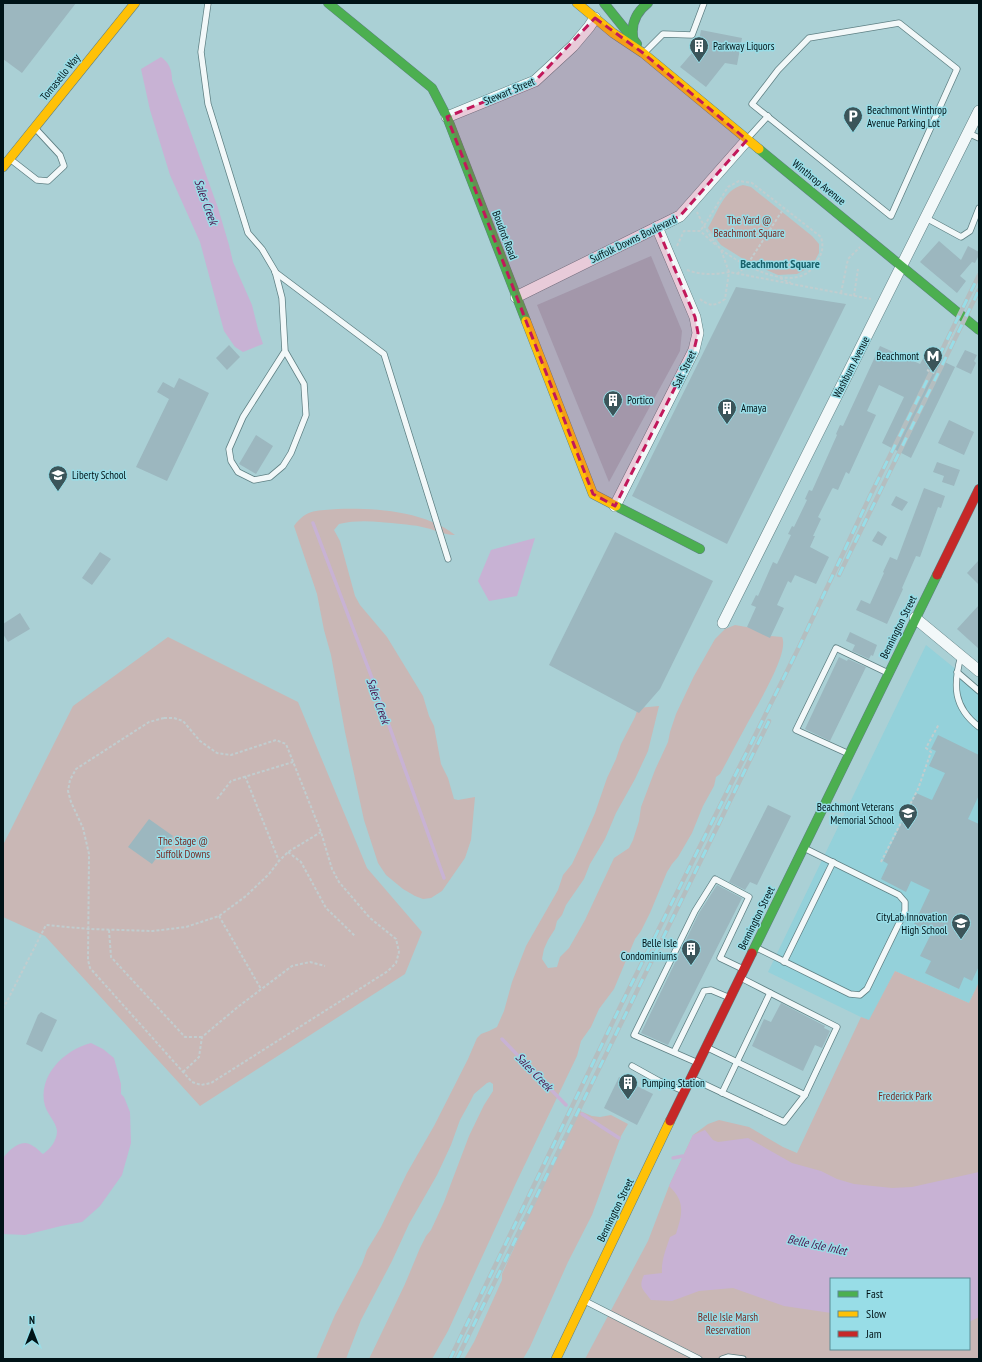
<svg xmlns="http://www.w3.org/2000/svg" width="982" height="1362" font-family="'PT Sans Narrow',sans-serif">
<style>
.built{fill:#94d1da}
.green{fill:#c9b7b5;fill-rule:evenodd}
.water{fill:#c8b2d4}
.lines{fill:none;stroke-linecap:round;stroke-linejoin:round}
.stream{stroke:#c8b2d4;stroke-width:3.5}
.building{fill:#9cb7bf}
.lane-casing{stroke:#5f8084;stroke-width:7}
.street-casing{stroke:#5f8084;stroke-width:12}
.fast-casing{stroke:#5f8084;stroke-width:10}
.slow-casing{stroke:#5f8084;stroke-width:10}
.jam-casing{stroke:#5f8084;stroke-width:10}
.path{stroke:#c1cdcf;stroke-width:2;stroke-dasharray:3 2;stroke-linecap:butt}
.lane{stroke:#f2f8f9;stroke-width:5.5}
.street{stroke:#f2f8f9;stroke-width:11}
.fast{stroke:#4caf50;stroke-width:9}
.slow{stroke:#ffc107;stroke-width:9}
.jam{stroke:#c62828;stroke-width:9}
.rail-casing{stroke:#b4bec0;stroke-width:4.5}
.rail{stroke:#98dde7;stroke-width:3;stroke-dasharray:9;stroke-linecap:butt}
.marked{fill:#c2185b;fill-opacity:0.2;stroke:#c2185b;stroke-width:3;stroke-dasharray:8 5;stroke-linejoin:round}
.labels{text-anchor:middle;stroke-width:3;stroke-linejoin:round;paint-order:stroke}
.poi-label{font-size:11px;fill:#001317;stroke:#98dde7;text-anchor:start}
.street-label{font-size:11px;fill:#001317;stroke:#98dde7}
.park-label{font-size:11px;fill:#7a2a23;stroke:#98dde7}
.water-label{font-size:12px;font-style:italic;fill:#4f164f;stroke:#98dde7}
.neighbourhood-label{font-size:12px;font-weight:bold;fill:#17616a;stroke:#98dde7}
</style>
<rect width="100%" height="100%" fill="#aad0d5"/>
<path class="built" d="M926 645 979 688V982L969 1003 895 971 869 1021 768 972Z"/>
<g class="green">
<path d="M743 185 751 187 812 236 819 244V253L812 266 797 274 778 275 748 262 721 245 708 228C717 213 724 189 743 185Z"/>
<path d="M338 509C376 508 424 511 455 535 443 535 434 529 422 527 415 525 408 525 401 524 379 522 360 519 339 524L334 530 340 541 355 596 360 605 387 637 423 696 429 716 434 726 441 764 448 778 454 799 458 800 475 797 471 840 465 858 442 891 431 898 423 899 415 896 403 889 386 875 378 863 364 820 345 732 331 655 324 630 317 594 294 526C307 508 318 511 338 509Z"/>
<path d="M735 625 752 628 771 636 782 637C790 653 755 709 746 726 737 742 729 758 720 774L716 777 714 786 703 806 692 833 678 857 672 864 667 872 650 913 641 931 635 939 614 989 599 1009 591 1027 581 1041 577 1056 516 1183 448 1331 432 1359H369L405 1284 420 1248 426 1236 431 1230 444 1202 469 1136 484 1105 493 1091V1084L490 1082 487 1083 474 1094 470 1102 460 1120 451 1145 437 1175 409 1224 392 1261 361 1320 346 1359H316L335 1315 362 1264 367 1250 381 1227 407 1173 434 1126 468 1059 477 1038 481 1034 489 1031 497 1027 500 1020 504 1011 512 982 526 946 558 890 563 875 572 864 580 847 595 813 607 778 616 759 621 744 635 717 638 708 659 706 648 751 635 779 616 813 605 839 590 864 584 879 566 905 562 915 557 921 555 929 548 940 544 949 542 959 548 968 557 967 560 957 569 948 585 920 614 858 629 848 633 840 639 821 641 807 655 770 668 742 670 732 676 714 694 676 715 639 725 629Z"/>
<path d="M168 637 298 702 367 868 422 932 405 974 200 1106 45 936 3 917V845L73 706Z"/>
<path d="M895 971 969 1003 979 982V1359H585L648 1241 669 1186 693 1135 708 1124 719 1120 749 1127 783 1147 797 1153 861 1017 869 1020ZM831 1279H969V1349H831Z"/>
<path d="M580 1111 592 1116 600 1117 611 1115 628 1124 621 1136 592 1215 568 1262 530 1347 523 1359H464L474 1342 502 1280V1274L562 1144Z"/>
</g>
<g class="water">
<path d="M161 57C169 63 172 69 172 80L218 208 229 245 233 262 252 305 258 329 263 344 243 352 235 347 224 331 200 242 170 175 150 110 141 69Z"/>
<path d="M535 538 517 596 489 601 478 581 491 550Z"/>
<path d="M91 1043 103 1049 114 1058 121 1084V1094L124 1097 130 1112 131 1143 122 1175 100 1206 82 1222 61 1226 25 1235 3 1234V1158C9 1150 22 1137 33 1146 37 1148 40 1152 43 1154 50 1149 57 1141 57 1131 56 1122 48 1115 45 1106 37 1076 64 1050 91 1043Z"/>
<path d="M705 1130 713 1140 718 1142 748 1138 792 1163 821 1171 837 1179 854 1184 892 1188 912 1187 979 1172V1317L969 1322V1279H831V1313L784 1306 733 1288 699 1291 672 1301 651 1300C643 1289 638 1288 644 1275L662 1273C661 1261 666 1249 670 1237L676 1234C682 1214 686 1202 669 1186L693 1135Z"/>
</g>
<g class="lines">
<g class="stream">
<path d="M313 523 372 678 444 878"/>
<path d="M502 1039 566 1105"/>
<path d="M582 1114 619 1138"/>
<path d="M673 1158 683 1156"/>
</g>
</g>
<g class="building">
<path d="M3 3H76L22 73 3 59Z"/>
<path d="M701 30 742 38 737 65 725 63 706 87 680 67 698 46Z"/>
<path d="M939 241 961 260 968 246 979 252V255L975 263 972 262 960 276 966 281 957 293 920 262Z"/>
<path d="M651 256 682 331 680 351 609 482 537 305Z"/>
<path d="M736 287 846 304 727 544 632 496Z"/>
<path d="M229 345 240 357 227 370 216 358Z"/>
<path d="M880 346 920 364 926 353 955 367 911 458 882 443 904 397 879 385 867 411 876 415 849 474 846 472 838 490 833 488 832 489 818 517 821 519 813 536H815L810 547 829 557 816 584 795 575 791 583 788 581 777 605 784 608 770 638 747 627 756 607 751 605 756 595 758 596 773 562 777 564 791 535 788 534 792 526 794 527 807 500 805 499 809 490 812 491 837 435 836 434 840 425 843 426Z"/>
<path d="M965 350 977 355 974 361 976 363 971 374 956 367Z"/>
<path d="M179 378 209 393 167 481 136 467 169 399 157 392 163 382 174 388Z"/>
<path d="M949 420 974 432 964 455 938 443Z"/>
<path d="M256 435 273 446 256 474 239 464Z"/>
<path d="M937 462 960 470 954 486 942 482 944 476 933 472Z"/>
<path d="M924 488 945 496 941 508 938 507 920 557 916 556 902 588 903 589 887 624 856 610 861 600 870 604 884 573 883 572 890 557 897 560Z"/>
<path d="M896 496 908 502 902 511 891 505Z"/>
<path d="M878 531 887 537 882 546 872 541Z"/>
<path d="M615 532 713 581 660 689 639 713 549 665Z"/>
<path d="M100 552 111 559 92 585 82 578Z"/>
<path d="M979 560V585L967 573Z"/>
<path d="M979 605V649L957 629Z"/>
<path d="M20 613 30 629 8 642 3 634V624Z"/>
<path d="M850 632 877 645 873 656 871 655 869 659 852 651 855 645 846 641Z"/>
<path d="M839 657 847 661 848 659 866 667 830 741 805 729Z"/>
<path d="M938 735 979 755V795L968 819 979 824V966L972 981 964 977 959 989 925 973 931 961 920 956 932 932 914 924 930 890 911 881 906 892 881 879 888 864 883 861 916 793 932 800 945 773 929 766 936 751 931 749Z"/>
<path d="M768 805 791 816 757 885 750 882 745 890 729 882Z"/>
<path d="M149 819 173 836 152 864 128 847Z"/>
<path d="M717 885 742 898 668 1045 641 1033 699 913Z"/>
<path d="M781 1003 825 1026 824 1028 830 1031 822 1048 815 1045 803 1071 752 1046 764 1019 771 1022Z"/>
<path d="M41 1012 57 1020 42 1052 26 1044 38 1015Z"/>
<path d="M619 1077 653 1094 637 1125 604 1108Z"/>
</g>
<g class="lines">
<defs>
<g id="lane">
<path d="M208 3 201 52 208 104 248 233 262 249 275 271 282 298 285 351 304 384 306 415 291 453 283 466 270 477 254 480 238 472 231 461 229 449 243 417 285 351"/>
<path d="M899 23 957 69 891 216 752 104 778 70 809 38Z"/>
<path d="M644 53 663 34 692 35 704 3"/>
<path d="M968 133 979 138"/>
<path d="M747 139 768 116"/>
<path d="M10 159 37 180 48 181 64 166 60 155 35 128"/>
<path d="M926 218 961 237 970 231 979 208"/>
<path d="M275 272 384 354 448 559"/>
<path d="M961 656C953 685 953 707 979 727"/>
<path d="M957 672 979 691"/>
<path d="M849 754 796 730 836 648 888 673"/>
<path d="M755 947 850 994 860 995 867 989 905 911V902L899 895 804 848"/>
<path d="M784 962 833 862"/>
<path d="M706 1047 805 1095 837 1027 741 978"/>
<path d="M674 1052 704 991 711 990 730 998"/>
<path d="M698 1063 634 1035 695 911 715 879 749 897 720 958 743 969"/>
<path d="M632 1066 659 1081 684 1091"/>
<path d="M691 1078 784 1122 805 1095"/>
<path d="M722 1093 770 993"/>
<path d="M585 1301 699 1359"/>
<path d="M722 1359 728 1357 743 1359"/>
</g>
<g id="street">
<path d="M447 117 535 81 573 46 589 27 595 18"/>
<path d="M516 297 680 216 747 140"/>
<path d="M615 506 694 350 698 333 695 317 657 227"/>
<path d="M915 618 979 671"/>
<path d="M723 623 979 111"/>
</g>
<g id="fast">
<path d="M328 3 432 88 447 117 526 321"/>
<path d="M604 3 637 44"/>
<path d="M634 42C630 26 635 13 648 3"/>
<path d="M759 149 979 330"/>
<path d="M616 506 700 549"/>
<path d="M752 953 937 575"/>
</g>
<g id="slow">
<path d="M577 3 613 33 643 53 759 149"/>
<path d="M3 167 135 3"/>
<path d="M526 321 593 494 616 506"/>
<path d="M556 1359 670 1121"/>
</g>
<g id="jam">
<path d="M937 575 979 489"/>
<path d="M670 1121 752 953"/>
</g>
</defs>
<use href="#lane" class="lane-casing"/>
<use href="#street" class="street-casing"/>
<use href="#fast" class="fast-casing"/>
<use href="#slow" class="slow-casing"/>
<use href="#jam" class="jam-casing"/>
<g class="path">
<path d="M697 212C702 223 714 244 723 251 744 266 798 296 816 263 822 254 824 248 821 237L752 183 739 181 728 187 704 226 700 231"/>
<path d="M677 246 684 231H700L717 246"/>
<path d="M687 270C700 275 715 275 729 272L871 299"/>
<path d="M737 274 747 265 784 208"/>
<path d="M780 278 791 283"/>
<path d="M841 293 848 259 860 247"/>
<path d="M854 296 858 269"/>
<path d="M700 299C710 307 715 306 725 299L729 272 721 250"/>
<path d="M948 344 955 327"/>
<path d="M927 370 938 375"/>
<path d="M164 718H174L183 721 200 741 217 753 231 755 276 740 286 744 321 832 332 869 339 882 370 918 396 939 399 952 396 963 388 971 211 1083 201 1085 192 1082 90 968 88 960 89 854 83 828 71 802 68 791 70 780 76 769 149 722Z"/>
<path d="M245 776 279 861"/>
<path d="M217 799 231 781 293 762"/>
<path d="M288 852 301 862 326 908 355 936"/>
<path d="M881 862 918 789 931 752 926 748 939 724"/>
<path d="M219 916 261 989"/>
<path d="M109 930 111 957 185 1037H202"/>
<path d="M3 1009 46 925 89 929 153 931 186 927 219 916 246 896 269 874 279 861 288 852 321 832"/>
<path d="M183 1072 199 1057 202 1037 239 1006 292 966 310 962 325 966"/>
</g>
<use href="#lane" class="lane"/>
<use href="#street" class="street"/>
<use href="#fast" class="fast"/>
<use href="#slow" class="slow"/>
<use href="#jam" class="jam"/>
<defs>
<g id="rail">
<path d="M839 575 979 290"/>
<path d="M450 1359 622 1003 800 645 870 496 979 275"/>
<path d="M457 1359 769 721"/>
</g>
</defs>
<use href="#rail" class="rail-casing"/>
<use href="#rail" class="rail"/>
</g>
<path class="marked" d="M595 18 643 53 747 140 680 216 657 227 695 317 698 333 694 350 615 506 593 494 447 117 535 81Z"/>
<defs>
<symbol id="building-pin" viewBox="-11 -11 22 30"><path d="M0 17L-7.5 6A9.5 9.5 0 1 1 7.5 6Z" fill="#3b555a" stroke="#98dde7"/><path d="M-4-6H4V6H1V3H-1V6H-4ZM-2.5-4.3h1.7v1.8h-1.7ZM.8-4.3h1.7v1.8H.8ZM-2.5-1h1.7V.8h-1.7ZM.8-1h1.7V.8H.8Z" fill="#fff"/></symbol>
<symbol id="parking-pin" viewBox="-11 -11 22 30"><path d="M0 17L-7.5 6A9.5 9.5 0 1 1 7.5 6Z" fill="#3b555a" stroke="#98dde7"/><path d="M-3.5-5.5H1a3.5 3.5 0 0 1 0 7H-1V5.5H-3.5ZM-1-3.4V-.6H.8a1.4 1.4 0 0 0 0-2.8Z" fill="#fff"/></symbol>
<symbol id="metro-pin" viewBox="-11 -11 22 30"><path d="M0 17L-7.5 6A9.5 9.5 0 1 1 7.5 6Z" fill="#3b555a" stroke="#98dde7"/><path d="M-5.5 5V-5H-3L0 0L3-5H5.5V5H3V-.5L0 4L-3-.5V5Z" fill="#fff"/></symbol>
<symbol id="school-pin" viewBox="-11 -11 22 30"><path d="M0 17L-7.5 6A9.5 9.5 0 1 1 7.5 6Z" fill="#3b555a" stroke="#98dde7"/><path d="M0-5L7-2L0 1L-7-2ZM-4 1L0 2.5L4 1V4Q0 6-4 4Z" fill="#fff"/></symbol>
</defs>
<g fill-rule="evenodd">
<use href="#building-pin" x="688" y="35" width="22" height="30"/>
<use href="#parking-pin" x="842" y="105" width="22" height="30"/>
<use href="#metro-pin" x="922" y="345" width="22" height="30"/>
<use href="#building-pin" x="602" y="389" width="22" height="30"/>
<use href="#building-pin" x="716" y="397" width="22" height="30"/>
<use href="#school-pin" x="47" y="464" width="22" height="30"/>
<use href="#school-pin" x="897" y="802" width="22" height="30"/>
<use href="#school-pin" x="950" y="912" width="22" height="30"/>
<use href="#building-pin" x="680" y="938" width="22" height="30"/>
<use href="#building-pin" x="617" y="1072" width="22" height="30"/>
</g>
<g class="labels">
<g class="poi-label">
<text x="713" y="50">Parkway Liquors</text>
<text x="867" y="114">Beachmont Winthrop<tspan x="867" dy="13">Avenue Parking Lot</tspan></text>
<text x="919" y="360" text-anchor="end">Beachmont</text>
<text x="627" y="404">Portico</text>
<text x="741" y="412">Amaya</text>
<text x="72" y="479">Liberty School</text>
<text x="894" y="811" text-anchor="end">Beachmont Veterans<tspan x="894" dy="13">Memorial School</tspan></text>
<text x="947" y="921" text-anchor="end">CityLab Innovation<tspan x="947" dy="13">High School</tspan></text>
<text x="677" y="947" text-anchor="end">Belle Isle<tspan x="677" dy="13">Condominiums</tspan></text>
<text x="642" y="1087">Pumping Station</text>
</g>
<g class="street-label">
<text transform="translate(60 77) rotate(-51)" y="4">Tomasello Way</text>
<text transform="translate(509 91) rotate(-23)" y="4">Stewart Street</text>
<text transform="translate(819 182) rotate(39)" y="4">Winthrop Avenue</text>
<text transform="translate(505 235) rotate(69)" y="4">Boudrot Road</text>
<text transform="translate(633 239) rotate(-26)" y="4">Suffolk Downs Boulevard</text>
<text transform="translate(851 367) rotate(-63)" y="4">Washburn Avenue</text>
<text transform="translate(684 369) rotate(-64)" y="4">Salt Street</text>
<text transform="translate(898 627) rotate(-64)" y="4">Bennington Street</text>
<text transform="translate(756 918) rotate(-64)" y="4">Bennington Street</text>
<text transform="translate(615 1210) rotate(-64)" y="4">Bennington Street</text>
</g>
<g class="park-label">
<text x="749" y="224">The Yard @<tspan x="749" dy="13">Beachmont Square</tspan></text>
<text x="183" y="845">The Stage @<tspan x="183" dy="13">Suffolk Downs</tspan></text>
<text x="905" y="1100">Frederick Park</text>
<text x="728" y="1321">Belle Isle Marsh<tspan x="728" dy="13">Reservation</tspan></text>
</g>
<g class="water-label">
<text transform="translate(206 202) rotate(70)" y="4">Sales Creek</text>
<text transform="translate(378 701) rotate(70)" y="4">Sales Creek</text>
<text transform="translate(534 1072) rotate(46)" y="4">Sales Creek</text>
<text transform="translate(817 1245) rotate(12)" y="4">Belle Isle Inlet</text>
</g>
<g class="neighbourhood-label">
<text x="780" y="268">Beachmont Square</text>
</g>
</g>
<rect width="982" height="1362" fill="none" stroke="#001317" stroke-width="8"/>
<rect x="830" y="1278" width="140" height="72" fill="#98dde7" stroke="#5b8c94"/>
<rect x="838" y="1291" width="20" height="6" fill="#4caf50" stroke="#5b8c94"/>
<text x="866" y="1298" font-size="12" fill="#001317">Fast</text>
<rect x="838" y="1311" width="20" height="6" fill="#ffc107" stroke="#5b8c94"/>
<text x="866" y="1318" font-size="12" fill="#001317">Slow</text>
<rect x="838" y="1331" width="20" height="6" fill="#c62828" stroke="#5b8c94"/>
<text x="866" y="1338" font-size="12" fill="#001317">Jam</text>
<g transform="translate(32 1330)" stroke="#98dde7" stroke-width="3" paint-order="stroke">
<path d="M0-3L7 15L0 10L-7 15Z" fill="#001317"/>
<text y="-6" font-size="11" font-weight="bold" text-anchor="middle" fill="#001317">N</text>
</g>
</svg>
